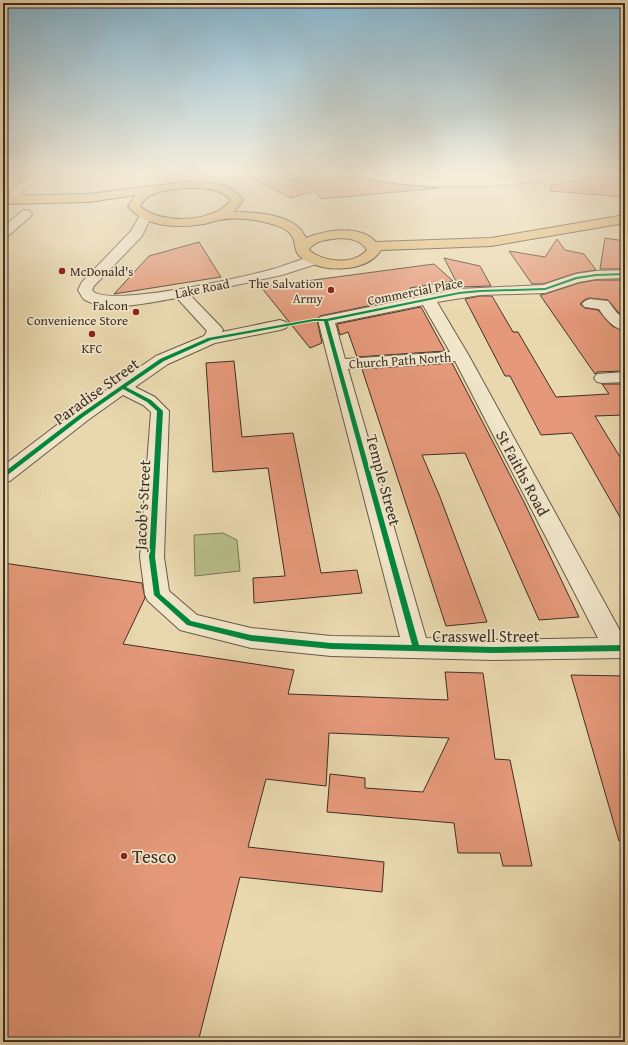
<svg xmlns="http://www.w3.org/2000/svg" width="628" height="1045" font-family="'Gentium Book Plus',serif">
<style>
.green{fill:#b8be89;stroke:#7b7658}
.building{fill:#e5997a;stroke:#3e2f26}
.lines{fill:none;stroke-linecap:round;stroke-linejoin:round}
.minor-casing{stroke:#695948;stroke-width:2}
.major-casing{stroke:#3e2f26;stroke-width:2}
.minor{fill:#f1e6ca;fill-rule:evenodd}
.major{fill:#e4bc77;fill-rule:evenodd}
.cycleway-casing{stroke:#f1e6ca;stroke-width:2}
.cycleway{fill:#00873e;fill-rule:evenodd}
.poi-dot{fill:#8f2418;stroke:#f1e6ca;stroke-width:1.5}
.labels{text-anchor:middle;stroke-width:3.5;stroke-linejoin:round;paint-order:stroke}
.far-poi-label{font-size:13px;fill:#3e2f26;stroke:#f1e6ca;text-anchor:end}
.far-street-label{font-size:13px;fill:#3e2f26;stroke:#f1e6ca}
.street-label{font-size:16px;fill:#3e2f26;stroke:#f1e6ca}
.near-poi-label{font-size:19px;fill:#3e2f26;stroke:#f1e6ca;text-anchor:start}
</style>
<rect width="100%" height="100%" fill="#e9d8ae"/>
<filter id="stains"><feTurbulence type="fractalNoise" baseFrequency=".005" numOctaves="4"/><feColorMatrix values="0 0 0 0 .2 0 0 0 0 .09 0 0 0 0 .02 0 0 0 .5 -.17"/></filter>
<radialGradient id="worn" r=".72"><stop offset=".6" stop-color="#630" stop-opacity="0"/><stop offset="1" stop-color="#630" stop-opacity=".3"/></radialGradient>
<path class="green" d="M223 533 237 540 240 571 195 576 194 535Z"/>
<g class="building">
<path d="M240 172H291L286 177 289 180H298L313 172H349L351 175 379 182 439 188 321 199 315 191 291 198Z"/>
<path d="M387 172H440V177L423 176Z"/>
<path d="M610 172H625V197L551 191 550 186Z"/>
<path d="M605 238 625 241 623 269H600Z"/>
<path d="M557 239 565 250 584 254 596 270 576 273 543 284H532L509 251 545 257Z"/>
<path d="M199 242 221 277 114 294 149 256Z"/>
<path d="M444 258 480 266 491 286 459 287Z"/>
<path d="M434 264 453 281 410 288 415 296 320 316 317 320 322 343 310 348 261 287Z"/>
<path d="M596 280H621L620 296H625V317L618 312 608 300 589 298 584 300 580 304 585 308 598 310 612 326 625 331V371L597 372 595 374 540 295 545 294 579 283Z"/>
<path d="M480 296H492L513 332H518L556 397 609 394 602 384H625V416L624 415 595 416 625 465V526L572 433 541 435 510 376H505L465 299Z"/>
<path d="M421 307 445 351 357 357 348 332 340 335 337 324Z"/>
<path d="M234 361 242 437 293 433 321 573 357 570 362 593 254 603 253 578 285 576 268 468 213 472 206 363Z"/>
<path d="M452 363 524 502 579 617 539 620 465 453 422 455 440 497 487 622 446 626 362 369Z"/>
<path d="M3 563 142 583 145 598 123 644 294 670 288 694 448 700 445 672 483 673 495 759 510 760 532 866H503L500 853H458L454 823 327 812 330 774 365 778V788L423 792 449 738 329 733 326 786 266 779 248 847 384 862 382 892 240 877 198 1042H3Z"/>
<path d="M571 675 625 676V840L619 841Z"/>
</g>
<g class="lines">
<defs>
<g id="minor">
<path d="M35 172H48L21 192V194L26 200 24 202H16L9 195 10 191Z"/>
<path d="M295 172H312L297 179H289L287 177 289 175Z"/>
<path d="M350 172C389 172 427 180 466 180 506 180 545 172 585 172L580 175C504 188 426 193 351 174Z"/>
<path d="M26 210 30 211 32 214 30 217 8 236 3 237V227L22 211Z"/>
<path d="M145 213 149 214 151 217 142 236 94 286 92 290C105 309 249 276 273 269 287 265 300 259 314 256L319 257 321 260 319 263 282 275 190 295 221 327 223 330 222 332 280 320 286 322 288 325 286 328 280 330 215 343 168 364 135 387 155 397 169 411 164 557 169 591 197 615 251 628 331 636 400 637 318 320 320 317 459 289 543 285 576 274 596 271 625 270V278L596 279 579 282 545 293 480 295 437 302 469 356 624 638H625V658L493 660 331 656 251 648 180 630 148 601 145 595 140 557 151 412 143 405 123 395 88 420 10 481 3 482V466L74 412 156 356 204 336 207 331 177 298C151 302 109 313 85 300 82 298 80 293 78 290L82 282 131 231 141 214ZM423 305 450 352 345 359 335 323ZM455 361 598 638 493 640 426 638 348 369Z"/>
<path d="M590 299 608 301 617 313 625 319V330C613 329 605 318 599 309L585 307 582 304 585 301Z"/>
<path d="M625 372V382L603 383 597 382 594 378 597 374Z"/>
</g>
<path id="major" d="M185 182C206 182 230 181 243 200L234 212C253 212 285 214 299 228 302 230 304 235 306 238 326 230 360 224 376 242L491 238 625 215V223L491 246 381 250C367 273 323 273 303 259 295 253 296 249 294 241 292 230 277 225 268 223 253 219 234 217 219 220 214 221 209 223 204 224 180 228 144 228 128 206L136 195 89 202 3 204V196L89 194ZM185 188C201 188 219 187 231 200 215 223 159 225 140 206 149 190 170 190 185 188ZM341 238C352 239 361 240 367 250 353 266 323 262 309 250 314 240 330 239 341 238Z"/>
</defs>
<use href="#minor" class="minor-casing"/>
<use href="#major" class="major-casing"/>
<use href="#minor" class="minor"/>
<use href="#major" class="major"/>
<defs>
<path id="cycleway" d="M625 273V275L596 276 577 279 545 290 480 292 459 294 328 321 419 645 493 647 625 645V651L493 653 331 649 251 641 187 625 154 595 149 557 157 411 147 402 123 389 83 417 5 477 3 478V473L79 415 160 359 208 338 314 319H326L459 292 480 290 545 288 576 277 596 274ZM314 321H324L412 645 331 643 251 635 191 621 160 594 155 557 163 411 151 400 126 387 164 361 211 340Z"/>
</defs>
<use href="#cycleway" class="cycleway-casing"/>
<use href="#cycleway" class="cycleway"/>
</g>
<linearGradient id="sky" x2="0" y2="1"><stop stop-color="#87b6d0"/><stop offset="0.54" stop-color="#f5eddb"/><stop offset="1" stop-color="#f5eddb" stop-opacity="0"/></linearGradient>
<rect width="628" height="319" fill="url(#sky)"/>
<g class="poi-dot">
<circle cx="62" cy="271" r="4"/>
<circle cx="331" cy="290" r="4"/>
<circle cx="136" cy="312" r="4"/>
<circle cx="92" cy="334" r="4"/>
<circle cx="124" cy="856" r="4"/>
</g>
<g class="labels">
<g class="far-poi-label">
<text x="70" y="276" text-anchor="start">McDonald's</text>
<text x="323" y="288">The Salvation<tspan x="323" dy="15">Army</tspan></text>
<text x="128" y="310">Falcon<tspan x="128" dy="15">Convenience Store</tspan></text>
<text x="92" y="353" text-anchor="middle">KFC</text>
</g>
<g class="far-street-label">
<text transform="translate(202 288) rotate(-11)" y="5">Lake Road</text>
<text transform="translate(415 291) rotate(-11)" y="5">Commercial Place</text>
<text transform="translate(400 360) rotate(-4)" y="5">Church Path North</text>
</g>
<g class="street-label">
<text transform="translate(96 391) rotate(-36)" y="6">Paradise Street</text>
<text transform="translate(523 473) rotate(62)" y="6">St Faiths Road</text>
<text transform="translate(384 480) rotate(75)" y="6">Temple Street</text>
<text transform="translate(142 505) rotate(-87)" y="6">Jacob's Street</text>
<text x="486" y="642">Crasswell Street</text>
</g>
<g class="near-poi-label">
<text x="132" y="863">Tesco</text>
</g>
</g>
<rect width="628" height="1045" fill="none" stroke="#e9d8ae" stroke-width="16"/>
<rect x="4" y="4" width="620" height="1037" fill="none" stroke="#3e2f26" stroke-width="2"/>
<rect x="8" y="8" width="612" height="1029" fill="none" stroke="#3e2f26"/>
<rect width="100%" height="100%" filter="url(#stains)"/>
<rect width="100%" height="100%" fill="url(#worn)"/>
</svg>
